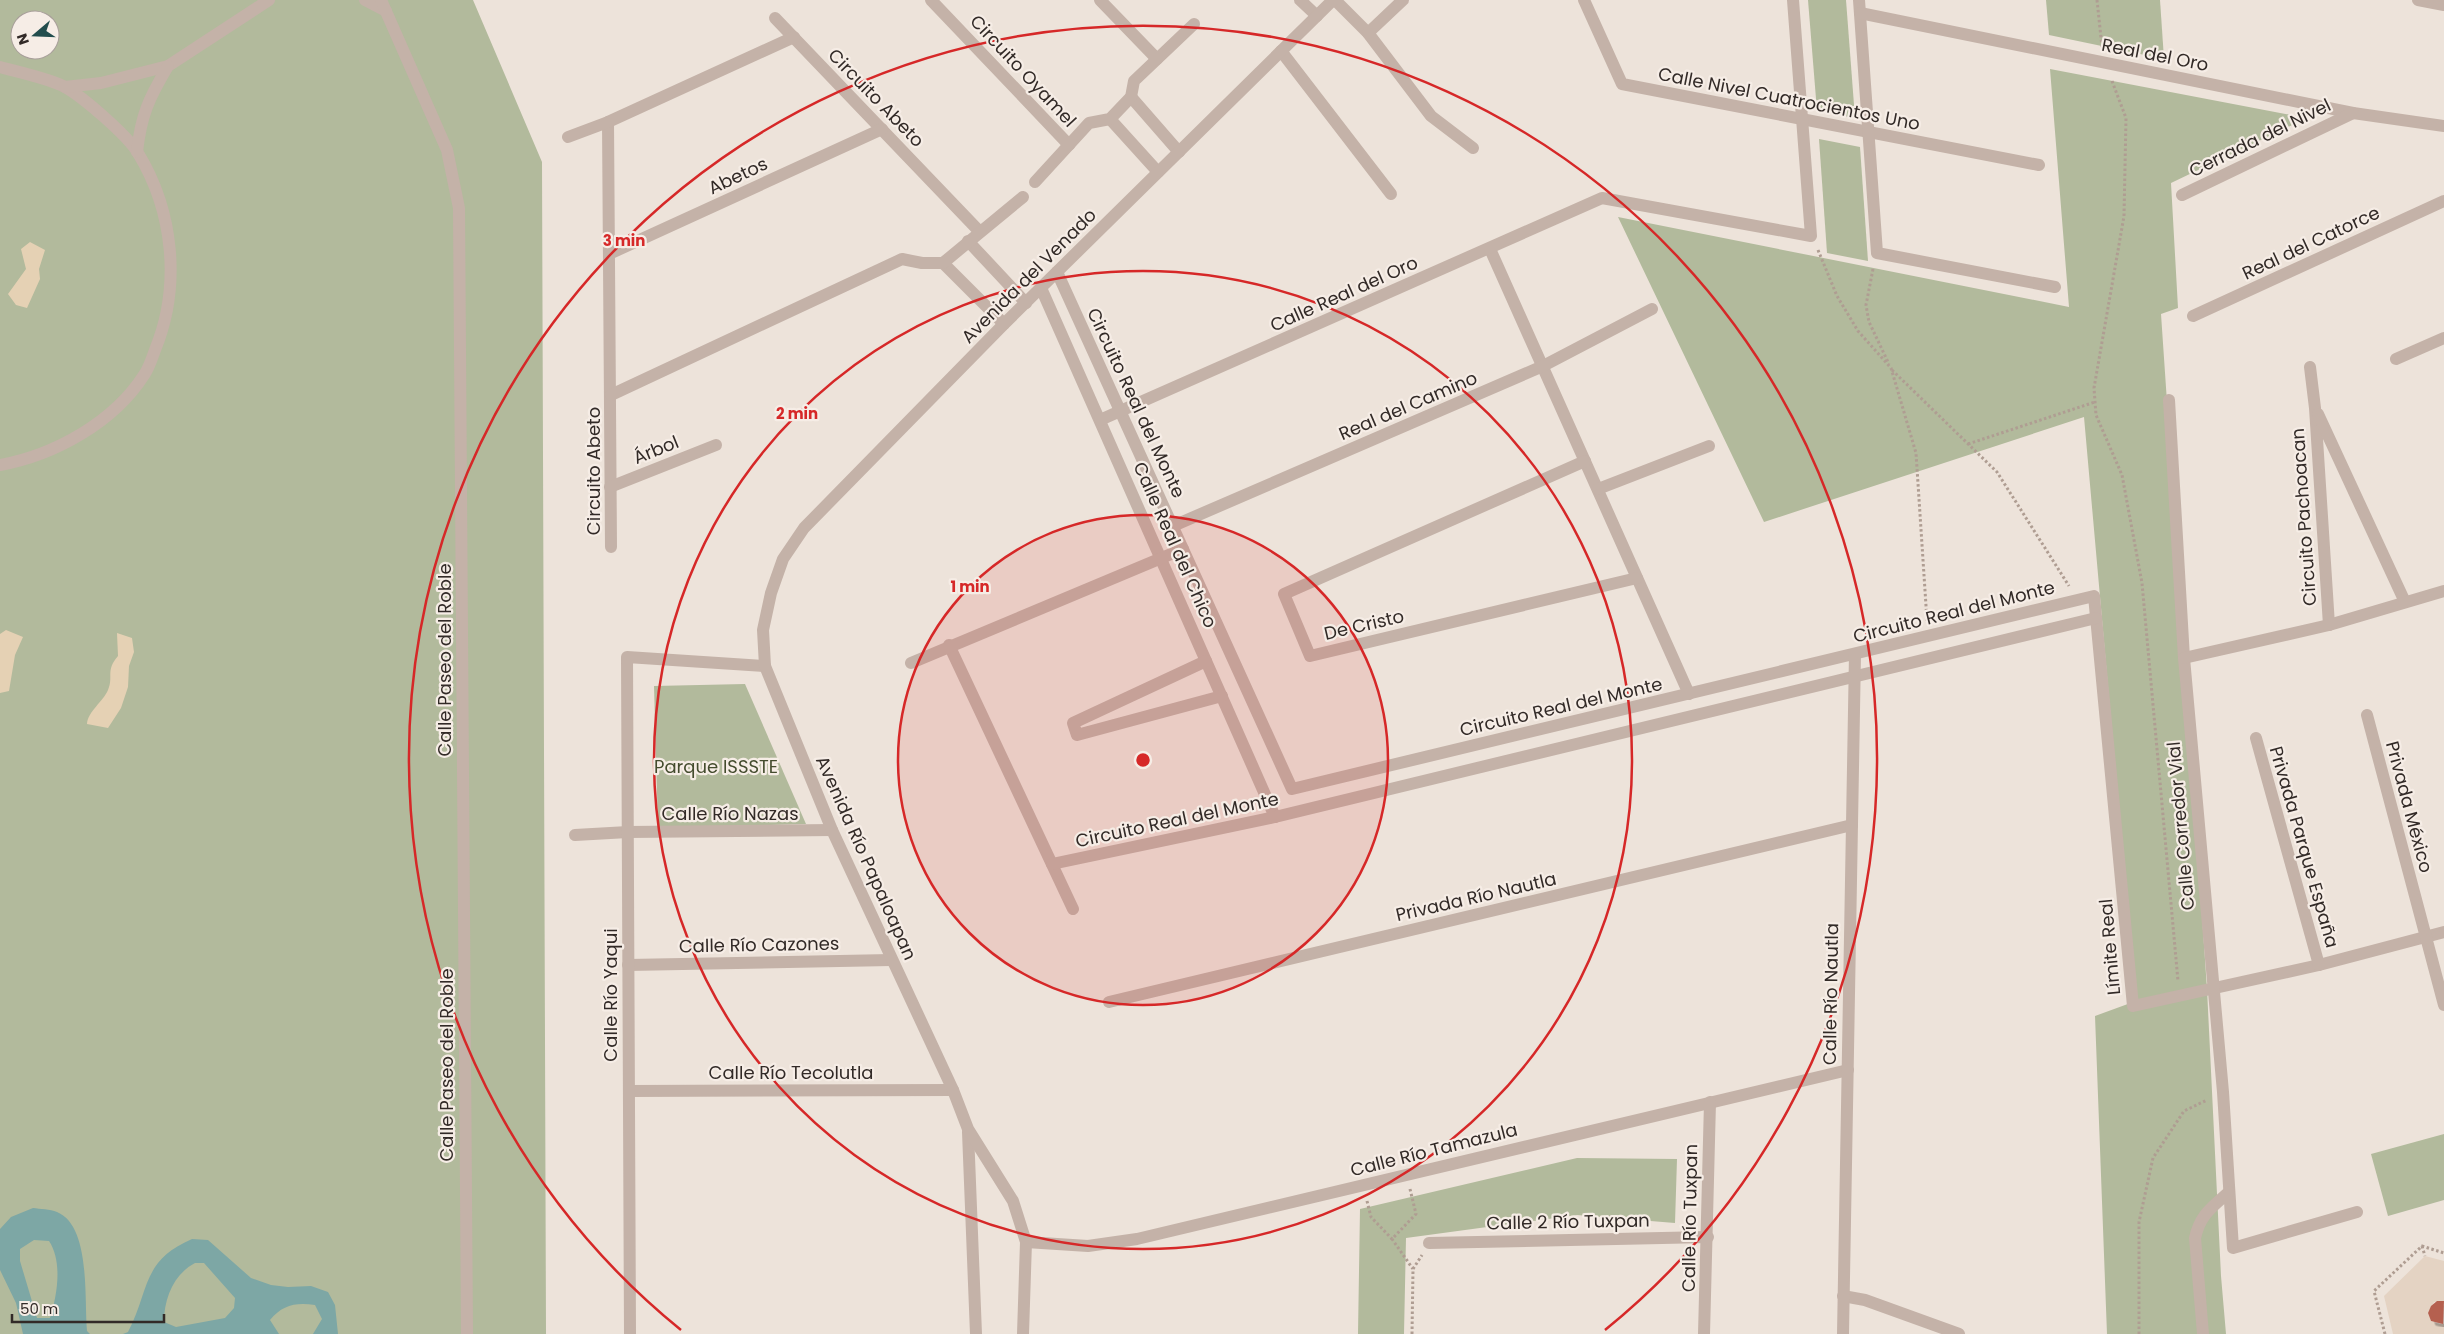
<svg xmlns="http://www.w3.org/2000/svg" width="2444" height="1334" font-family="Poppins,sans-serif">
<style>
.green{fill:#b2ba9c;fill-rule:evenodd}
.sand{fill:#e5d1b4}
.plaza{fill:#e4d3c3}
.water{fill:#7da7a5;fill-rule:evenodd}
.building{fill:#b56150;filter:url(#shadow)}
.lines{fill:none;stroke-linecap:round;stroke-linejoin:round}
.path{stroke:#af9d92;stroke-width:3;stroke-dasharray:2.5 2.5;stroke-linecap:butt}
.minor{stroke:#c4b2a8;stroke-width:12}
.ring{fill:none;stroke:#d62828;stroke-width:2.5}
.labels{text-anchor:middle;stroke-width:4.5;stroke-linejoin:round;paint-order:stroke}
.street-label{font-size:18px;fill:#322a27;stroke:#f6ede6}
.park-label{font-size:18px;fill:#444c2e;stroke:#f6ede6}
.centre{fill:#d62828;stroke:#f6ede6;stroke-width:2.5}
.ring-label{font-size:15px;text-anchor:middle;font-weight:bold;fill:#d62828;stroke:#f6ede6;stroke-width:4.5;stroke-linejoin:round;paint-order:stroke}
</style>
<defs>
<filter id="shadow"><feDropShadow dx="4.5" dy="4.5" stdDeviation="0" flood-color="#0004"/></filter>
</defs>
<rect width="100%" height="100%" fill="#ede3da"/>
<g class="green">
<path d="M0 0H473L542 162 546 1334H0ZM20 20H50V50H20Z"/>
<path d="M1808 0H1846L1855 118 1817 111Z"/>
<path d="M2046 0H2160L2164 59 2049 35Z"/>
<path d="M2050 69 2307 118 2171 183 2178 308 2161 314 2207 989 2221 1276 2226 1334H2107L2095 1016 2136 1001 2084 417 1764 522 1618 217 2069 307Z"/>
<path d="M1819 139 1860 147 1868 261 1827 253Z"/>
<path d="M745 684 806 824 658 828 654 686Z"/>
<path d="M2444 1134V1200L2388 1216 2371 1154Z"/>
<path d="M1577 1158 1677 1159 1675 1223 1577 1215 1406 1238 1404 1334H1358L1360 1209Z"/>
</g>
<g class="sand">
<path d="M30 242 45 250 39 269 40 279 27 308 16 305 8 294 26 269 21 249Z"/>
<path d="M6 630 23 637 15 655 9 691 0 693V634Z"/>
<path d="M117 633 132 638 134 652 129 666 128 687 121 708 108 728 87 724C88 711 103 702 108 690 114 676 105 671 118 656Z"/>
</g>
<path class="plaza" d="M2425 1256 2444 1261V1301L2434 1302 2428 1313 2431 1321 2439 1324H2444V1334H2393L2384 1296Z"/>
<g class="water">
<path d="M33 1208C40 1209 50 1209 57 1212 91 1226 84 1299 87 1331L90 1334H23L16 1303 0 1270V1229L11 1217ZM34 1240 49 1241C63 1262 57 1296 50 1318H37L20 1261V1249Z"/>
<path d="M192 1239 208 1240 251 1278 271 1285 288 1287 311 1286 328 1292 335 1305 338 1334H313L322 1319 315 1305C296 1302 282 1305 270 1320L279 1334H123L128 1332C150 1290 141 1261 192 1239ZM195 1263H204L235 1298 234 1308 225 1318 176 1327 164 1322C164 1298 174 1274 195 1263Z"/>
</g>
<path class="building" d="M2437 1301H2444L2443 1324 2431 1321 2428 1313 2431 1306Z"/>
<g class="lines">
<g class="path">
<path d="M2097 0 2102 47"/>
<path d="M2112 81 2126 118 2124 216 2094 388 2096 415 2122 475 2142 583 2178 981"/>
<path d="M1818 250 1837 296 1858 331 1891 368 1916 453 1927 621"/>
<path d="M1873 269 1866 305 1869 322 1889 364"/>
<path d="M1892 370 1997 472 2069 586"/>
<path d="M1968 444 2095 402"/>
<path d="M1410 1189 1416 1214 1392 1239 1413 1269"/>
<path d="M1367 1201 1371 1217 1392 1239"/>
<path d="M2422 1246 2425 1256"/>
<path d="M1412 1334 1413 1269 1422 1255"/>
<path d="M2139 1334V1222L2153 1158 2184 1111 2207 1100"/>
<path d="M2385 1334 2374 1291 2422 1246 2444 1253"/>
</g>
<g class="minor">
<path d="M365 0 386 11"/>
<path d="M381 0 447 150 459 208 467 1334"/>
<path d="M931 0 1069 145"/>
<path d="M1100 0 1157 59"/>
<path d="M1300 0 1317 16"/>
<path d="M1335 0 1368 33 1431 116 1473 148"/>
<path d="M1584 0 1622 84 2039 165"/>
<path d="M1859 0 1877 253 2055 287"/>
<path d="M2418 0 2444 5"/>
<path d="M1860 13 2353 113 2444 126"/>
<path d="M775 18 979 231"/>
<path d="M1368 33 1403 0"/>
<path d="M1281 51 1391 194"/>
<path d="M0 67C18 72 51 79 65 87 83 97 128 136 138 153 174 212 181 287 155 350 152 358 149 368 144 375 114 422 55 455 0 465"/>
<path d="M65 87 101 83 168 66 269 0"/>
<path d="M1131 97 1179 152"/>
<path d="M1110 119 1158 172"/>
<path d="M608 122 611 547"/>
<path d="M568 137 608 122 794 37"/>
<path d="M137 152C141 115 149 98 168 66"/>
<path d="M1035 182 1089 123 1110 119 1131 97 1134 81 1194 24"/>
<path d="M2182 195 2353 113"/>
<path d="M968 241 1026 303"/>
<path d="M1490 249 1689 694"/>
<path d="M609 254 882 129"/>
<path d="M943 263 1004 324"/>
<path d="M1057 272 1292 789 2094 596 2133 1006 2319 965 2444 932"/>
<path d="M1041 288 1275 817"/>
<path d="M2193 316 2444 201"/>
<path d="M2396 359 2444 338"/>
<path d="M2310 367 2315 408 2329 625"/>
<path d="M611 395 902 259 922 263H943L1023 197"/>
<path d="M2169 400 2184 658 2223 1092 2233 1248 2357 1212"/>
<path d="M2318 414 2405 602"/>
<path d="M1100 420 1602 198 1811 236 1793 0"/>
<path d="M1585 461 1284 594 1310 656 1637 578"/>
<path d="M610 487 716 445"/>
<path d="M1598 489 1709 446"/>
<path d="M1173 526 1543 366 1652 309"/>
<path d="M949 645 1073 909"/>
<path d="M2184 658 2329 625 2444 591"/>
<path d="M1206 661 1073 723 1077 735 1222 696"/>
<path d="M911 663 1183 549"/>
<path d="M2367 715 2444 1005"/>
<path d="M2256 738 2319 965"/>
<path d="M575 835 628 832 832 830"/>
<path d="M1052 864 1275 817 2096 618"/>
<path d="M628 965 891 960"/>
<path d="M1109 1002 1852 825"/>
<path d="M629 1091 953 1090"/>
<path d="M968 1132 976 1334"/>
<path d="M1026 1242 1088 1246 1137 1239 1848 1070"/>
<path d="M1429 1243 1708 1237"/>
<path d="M1843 1296 1865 1300 1959 1334"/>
<path d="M630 1334 627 657 765 666"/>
<path d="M1023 1334 1026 1242 1013 1201 968 1129 953 1090 832 830 765 666 763 630 771 593 783 559 804 528 1004 324 1333 0"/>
<path d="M1704 1334 1710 1102"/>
<path d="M1843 1334 1855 654"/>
<path d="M2203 1334 2195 1238C2200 1215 2211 1208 2229 1192"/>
</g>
</g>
<circle cx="1143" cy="760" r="245" fill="#d62828" fill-opacity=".12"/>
<g class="ring">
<circle cx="1143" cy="760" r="245"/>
<circle cx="1143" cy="760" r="489"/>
<path d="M681 1330A734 734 0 1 1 1605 1330"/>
</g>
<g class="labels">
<g class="street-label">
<text transform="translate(2155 55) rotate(11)" y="6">Real del Oro</text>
<text transform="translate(1023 71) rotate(47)" y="6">Circuito Oyamel</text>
<text transform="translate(876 98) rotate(46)" y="6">Circuito Abeto</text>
<text transform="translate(1789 99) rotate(11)" y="6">Calle Nivel Cuatrocientos Uno</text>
<text transform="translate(2260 138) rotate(-26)" y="6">Cerrada del Nivel</text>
<text transform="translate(738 176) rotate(-25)" y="6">Abetos</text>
<text transform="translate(2311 243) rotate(-25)" y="6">Real del Catorce</text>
<text transform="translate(1029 276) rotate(-45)" y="6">Avenida del Venado</text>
<text transform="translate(1344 294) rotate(-24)" y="6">Calle Real del Oro</text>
<text transform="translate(1136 403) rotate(65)" y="6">Circuito Real del Monte</text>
<text transform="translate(1408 406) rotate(-23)" y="6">Real del Camino</text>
<text transform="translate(656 450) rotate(-22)" y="6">Árbol</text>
<text transform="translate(594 471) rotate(-90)" y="6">Circuito Abeto</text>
<text transform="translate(2304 517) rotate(-94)" y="6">Circuito Pachoacan</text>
<text transform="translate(1175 545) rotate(66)" y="6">Calle Real del Chico</text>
<text transform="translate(1954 612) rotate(-14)" y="6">Circuito Real del Monte</text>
<text transform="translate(1364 625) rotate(-13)" y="6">De Cristo</text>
<text transform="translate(445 660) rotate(-90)" y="6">Calle Paseo del Roble</text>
<text transform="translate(1561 707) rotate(-13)" y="6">Circuito Real del Monte</text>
<text transform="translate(2409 807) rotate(75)" y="6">Privada México</text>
<text x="730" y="820">Calle Río Nazas</text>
<text transform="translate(1177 820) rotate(-12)" y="6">Circuito Real del Monte</text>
<text transform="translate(2181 826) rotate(-95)" y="6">Calle Corredor Vial</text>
<text transform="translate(2304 847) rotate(74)" y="6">Privada Parque España</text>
<text transform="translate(866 858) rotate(66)" y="6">Avenida Río Papaloapan</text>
<text transform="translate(1476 897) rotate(-13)" y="6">Privada Río Nautla</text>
<text transform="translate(759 945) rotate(-1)" y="6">Calle Río Cazones</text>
<text transform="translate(2110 947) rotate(-95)" y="6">Límite Real</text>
<text transform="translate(1831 994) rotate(-89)" y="6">Calle Río Nautla</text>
<text transform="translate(611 995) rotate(-90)" y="6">Calle Río Yaqui</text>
<text transform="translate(447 1065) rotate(-90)" y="6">Calle Paseo del Roble</text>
<text x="791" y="1079">Calle Río Tecolutla</text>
<text transform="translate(1434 1150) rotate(-14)" y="6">Calle Río Tamazula</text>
<text transform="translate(1690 1218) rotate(-89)" y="6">Calle Río Tuxpan</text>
<text transform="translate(1568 1222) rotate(-1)" y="6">Calle 2 Río Tuxpan</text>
</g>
<g class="park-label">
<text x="716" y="773">Parque ISSSTE</text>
</g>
</g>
<circle cx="1143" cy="760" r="8" class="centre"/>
<g class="ring-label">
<text x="624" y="246">3 min</text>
<text x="797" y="419">2 min</text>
<text x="970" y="592">1 min</text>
</g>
<g transform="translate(35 35) rotate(251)"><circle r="24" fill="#f6ede6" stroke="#a89f9a"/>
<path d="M0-4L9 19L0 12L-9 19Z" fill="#224d4d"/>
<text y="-8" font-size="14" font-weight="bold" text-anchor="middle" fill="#322a27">N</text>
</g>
<path d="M12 1314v8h152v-8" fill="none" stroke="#322a27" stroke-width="2.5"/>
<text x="20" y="1314" font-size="15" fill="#322a27" stroke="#f6ede6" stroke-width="4" paint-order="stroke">50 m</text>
</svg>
